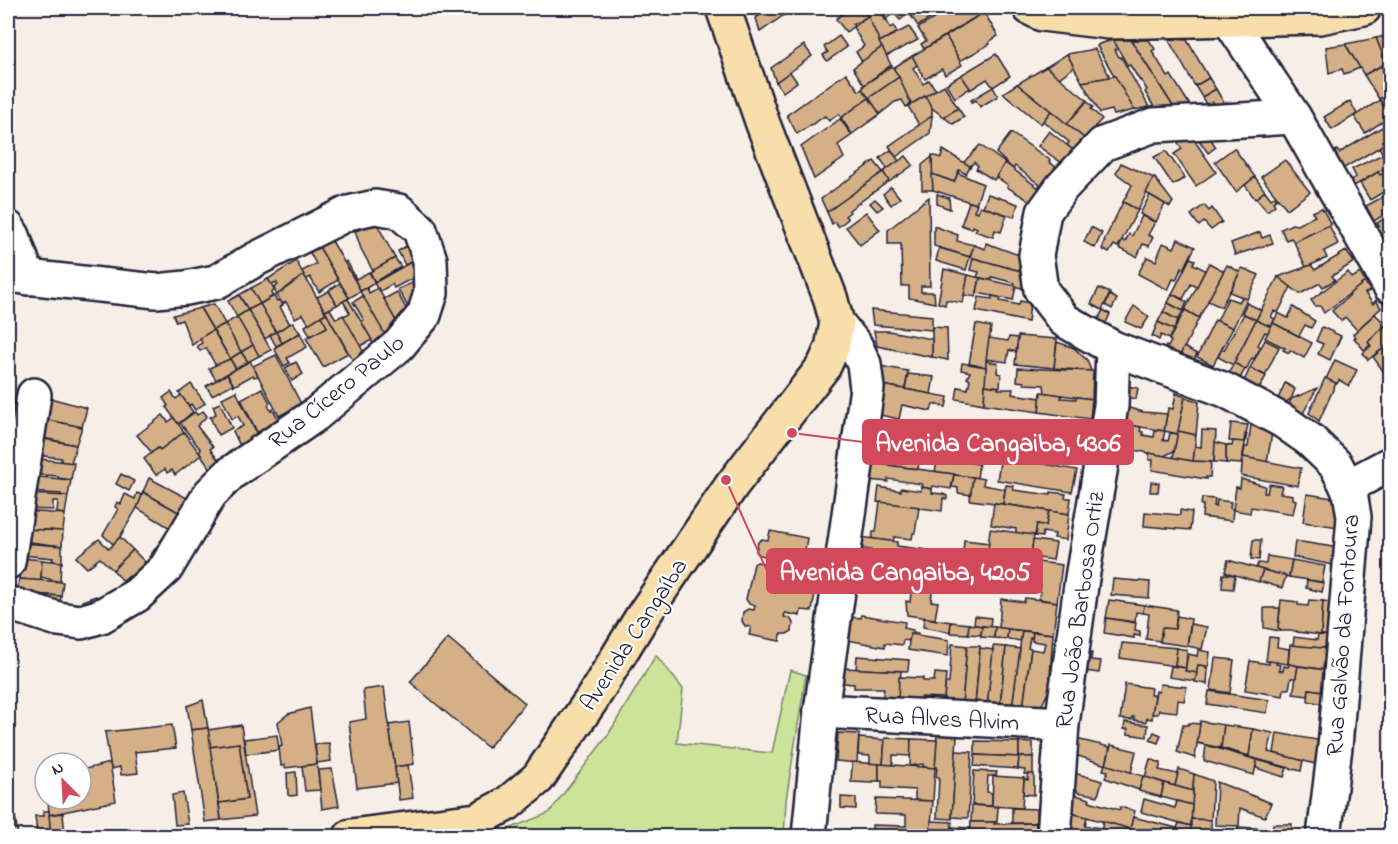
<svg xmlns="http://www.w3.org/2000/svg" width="1398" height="844" font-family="'Indie Flower',sans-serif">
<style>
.green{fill:#cce49a;stroke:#77836a;stroke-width:1.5}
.building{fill:#d5af86;stroke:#22223b;stroke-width:1.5}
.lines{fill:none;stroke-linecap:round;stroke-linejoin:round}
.minor-casing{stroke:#22223b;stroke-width:38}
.major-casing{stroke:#22223b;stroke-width:38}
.minor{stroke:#fff;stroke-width:33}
.major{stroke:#f8deab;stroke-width:33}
.labels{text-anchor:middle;stroke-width:4.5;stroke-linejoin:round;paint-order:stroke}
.street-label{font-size:24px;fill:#22223b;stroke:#fff}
.leader{fill:none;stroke:#d1495b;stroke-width:2}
.callout-dot{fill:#d1495b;stroke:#fff;stroke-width:2}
.callout{fill:#d1495b;stroke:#d1495b;stroke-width:2}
.callout-label{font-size:26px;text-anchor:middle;font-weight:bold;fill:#fff}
</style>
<rect width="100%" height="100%" fill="#f7efe7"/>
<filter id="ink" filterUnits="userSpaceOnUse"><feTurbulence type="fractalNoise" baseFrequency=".0167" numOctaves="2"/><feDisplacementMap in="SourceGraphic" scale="12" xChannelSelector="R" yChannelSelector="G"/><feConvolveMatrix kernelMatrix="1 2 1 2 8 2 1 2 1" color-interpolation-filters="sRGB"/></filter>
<g filter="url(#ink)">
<path class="green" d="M656 655 683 689 677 743 772 753 790 670 806 675 786 800 784 836H491L549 813 608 735Z"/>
<g class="building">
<path d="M754 8H770L756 18Z"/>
<path d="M770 8H794L760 32 756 18Z"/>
<path d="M850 8H864L868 16 857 23 856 22 853 24 854 26 846 32 836 19Z"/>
<path d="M864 8H880L885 20H887L890 28 894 26 897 33 879 42Z"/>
<path d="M880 8H911L913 10 900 20 894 13 886 19Z"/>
<path d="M922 8H924L931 18 918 26 911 16Z"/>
<path d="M952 8H979L984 12 924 49 921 44 926 41 918 28Z"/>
<path d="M984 12 998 36 989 42 990 44 960 61 946 36Z"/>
<path d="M868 16 882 47 862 62 856 52 864 46 853 27Z"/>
<path d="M909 27 918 40 886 56 879 42Z"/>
<path d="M1390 35V60L1388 61 1386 58 1384 59 1376 38Z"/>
<path d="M839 36 847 47 827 61 823 55 828 52 824 47Z"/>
<path d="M946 36 962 65 945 75 942 69 925 79 912 56Z"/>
<path d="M1376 38 1386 63 1364 75 1345 44Z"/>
<path d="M1168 39 1187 40 1209 78 1195 86Z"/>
<path d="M1113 40H1131L1173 106 1154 107 1145 92 1147 90 1141 80 1140 81 1130 65 1128 66Z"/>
<path d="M1113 40 1118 48 1115 50 1119 57H1121L1149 107 1134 110 1097 46 1099 44Z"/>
<path d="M1131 40H1149L1155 49 1152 51 1168 77 1171 75 1191 107 1173 106Z"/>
<path d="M1345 44 1360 68 1344 74 1342 69 1329 73 1326 47Z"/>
<path d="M804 45 812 56 776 82 771 68Z"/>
<path d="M882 47 891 65 864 85 853 68Z"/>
<path d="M1095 49 1110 77 1082 82 1067 54Z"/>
<path d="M996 54 1010 76 993 87 987 79 970 90 961 75Z"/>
<path d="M1067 54 1074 67 1059 78 1046 67Z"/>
<path d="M912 56 917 65 913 68 923 84 929 80 936 90 911 104 893 68Z"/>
<path d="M892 66 899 77 869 98 862 89 864 87 863 86Z"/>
<path d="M1381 66 1390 81V93L1379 99 1364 75Z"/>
<path d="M1046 67 1087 100 1067 124 1017 84Z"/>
<path d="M790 72 797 82 783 92 776 82Z"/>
<path d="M846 73 859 91 862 89 869 98 841 118 839 114 829 121 825 116 797 134 787 115Z"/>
<path d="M961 75 970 88 955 98 946 84Z"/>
<path d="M1115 76 1134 110 1114 115 1112 110 1100 113 1082 82Z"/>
<path d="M899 77 911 104 906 107 902 100 895 102 880 114 869 98Z"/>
<path d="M1209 78 1216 89 1202 97 1195 86Z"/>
<path d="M1017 84 1051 111 1041 124 1003 93Z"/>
<path d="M944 85 958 108 944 117 932 108 925 96Z"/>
<path d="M993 87 998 96 980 107 976 100 972 102 971 100Z"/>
<path d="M1216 89 1227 108H1216L1213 102 1207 106 1202 97Z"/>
<path d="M1390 93V117L1379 99Z"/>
<path d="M925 96 932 108V116L919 125 908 106Z"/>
<path d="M869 98 880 114 852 134 841 118Z"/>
<path d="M1380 100 1390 117 1365 133 1354 116Z"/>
<path d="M1087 101 1093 107 1091 109 1102 119 1084 138 1067 124Z"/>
<path d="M1350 101 1357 114 1332 130 1324 117Z"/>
<path d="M958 108 964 117 953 124 944 117Z"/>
<path d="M1051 111 1084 138 1073 150 1067 145 1069 142 1043 121Z"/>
<path d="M932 116 930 133 896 157 889 146Z"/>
<path d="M840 119 852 135 838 145 844 158 814 179 801 147Z"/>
<path d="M1382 127 1386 133 1390 130V141L1339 171 1329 155 1337 150 1339 153Z"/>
<path d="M1049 131 1073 150 1062 163 1038 146Z"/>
<path d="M1011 133 1050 160 1049 162 1056 167 1050 176 1055 180 1045 194 1038 188 1040 185 1015 166 1013 169 996 153Z"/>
<path d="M1174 137H1192L1216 172 1196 186 1174 154 1182 149Z"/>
<path d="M1197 137 1210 138 1216 147 1208 153Z"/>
<path d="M1390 141V157L1386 160 1379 147Z"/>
<path d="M980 145 1005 163 994 180 976 169 978 166 974 162 970 167 963 163Z"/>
<path d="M1234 148 1255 177 1236 192 1215 162Z"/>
<path d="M891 150 899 161 887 169 880 158Z"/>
<path d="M943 150 970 166 966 174 959 170 954 182 932 174V155L941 158Z"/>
<path d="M1166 151 1185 178 1173 185 1154 157Z"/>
<path d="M1383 154 1386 160 1390 157V165L1349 189 1345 183 1356 177 1352 169Z"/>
<path d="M906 156 913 165 889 182 883 172Z"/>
<path d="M932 157 933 190H922V165Z"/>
<path d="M1285 160 1310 192 1287 209 1261 177Z"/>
<path d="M874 161 883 172 827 212 821 199Z"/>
<path d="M1005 163 1044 192 1036 205 1007 187 1008 185 996 177Z"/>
<path d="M1121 163 1154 178 1138 210 1123 202 1132 185 1116 173Z"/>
<path d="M1390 169V188L1370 200 1360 183 1378 172 1380 175Z"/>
<path d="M883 172 889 181 849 210 850 212 845 216 848 219 838 227 835 222 832 224 827 212Z"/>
<path d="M958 173 983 184 976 204 933 190 932 174 954 182Z"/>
<path d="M1154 177 1173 202 1170 207 1146 193Z"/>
<path d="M1255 177 1265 191 1255 199 1245 185Z"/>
<path d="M891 187 900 198 891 205 883 194Z"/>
<path d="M1265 191 1271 199 1275 196 1277 199 1273 202 1275 205 1267 211 1256 198Z"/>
<path d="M1390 193V211L1374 221 1366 206Z"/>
<path d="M937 194 949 198 950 209 937 204Z"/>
<path d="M988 194 1018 204 1014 217 983 207Z"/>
<path d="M1150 195 1165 204 1156 222 1140 214Z"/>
<path d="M929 197 930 286H921V292H934L935 303 909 298V286H902L901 244H888V230Z"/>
<path d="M875 199 883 207 877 211 870 203Z"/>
<path d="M969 202 977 204 974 211 978 212 980 206 1007 215 1001 232 995 230 993 237 975 231 977 228 973 226 972 229 961 225Z"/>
<path d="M1123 202 1138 210 1118 247 1114 245 1109 253 1102 249 1105 242 1104 241Z"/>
<path d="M1204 205 1209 211 1212 208 1222 222 1211 230 1204 222 1199 226 1191 215Z"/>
<path d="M1322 208 1331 225 1294 242 1291 238 1286 240 1281 229 1292 224 1297 225 1315 216 1312 212Z"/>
<path d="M1390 211V234L1379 241 1373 229 1379 226 1377 223 1389 216 1387 213Z"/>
<path d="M866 212 880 230 860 245 846 227Z"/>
<path d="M1142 216 1155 222 1148 235 1153 237 1149 246 1143 244 1137 257 1119 248 1122 240 1125 242 1129 234 1132 236Z"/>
<path d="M377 224 395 258 373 271 361 249 355 231Z"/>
<path d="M1329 225 1338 244 1324 251 1327 258 1306 267 1294 242Z"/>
<path d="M934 226 958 235 957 241 974 245 970 257 934 246Z"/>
<path d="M1091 227 1102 233 1095 248 1084 242Z"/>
<path d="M1260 232 1262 238 1270 235 1273 243 1235 255 1231 243Z"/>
<path d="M1390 234V258L1379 241Z"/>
<path d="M1178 239 1195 247 1184 269 1182 267 1176 280 1173 279 1168 290 1138 274 1147 257 1156 261 1163 243 1174 248Z"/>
<path d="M332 241 361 291 349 298 319 247Z"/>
<path d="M986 243 1027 258 1028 273 970 257 974 245 985 249Z"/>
<path d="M408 245 418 258 405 265 398 251Z"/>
<path d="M319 247 338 280 319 292 310 277 306 280 302 271 316 264 310 253Z"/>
<path d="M939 248 970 257 966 270 936 261Z"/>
<path d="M1346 251 1354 262 1332 276 1335 280 1323 287 1320 283 1300 294 1278 277 1311 265 1315 270Z"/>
<path d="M395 258 401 267 375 282 370 272Z"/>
<path d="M418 258 419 275 394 288 392 284 379 292 374 283Z"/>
<path d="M973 258 1028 273 1029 290 1014 286 1015 283 992 277 991 280 977 277 979 272 970 270Z"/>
<path d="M1190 258 1195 260 1193 264 1205 270 1197 287 1191 284 1183 299 1172 294Z"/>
<path d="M296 261 304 275 277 295 273 288 278 285 276 282 271 285 268 279Z"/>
<path d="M347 261 356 279 369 272 375 283 361 291 345 262Z"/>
<path d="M1209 263 1224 271 1199 318 1185 310Z"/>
<path d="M1227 265 1240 272 1221 307 1208 301Z"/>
<path d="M1242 268 1259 275 1247 299 1230 292Z"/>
<path d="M944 269 968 275 963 303 946 300 945 305 938 303Z"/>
<path d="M1348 272 1352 278 1360 273 1365 282 1324 313 1320 306H1315L1311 300Z"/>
<path d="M304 275 326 313 309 324 303 314 295 318 286 302 282 304 277 295Z"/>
<path d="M968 275 980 278 976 297 964 295Z"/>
<path d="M1278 277 1291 287 1278 313 1274 311 1271 317 1275 319 1271 326 1268 324V326L1256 320Z"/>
<path d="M980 278 1016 286 1013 300 977 293Z"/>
<path d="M268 279 275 290 271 293 273 296 260 304 251 288Z"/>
<path d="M422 279 412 314 398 289Z"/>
<path d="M1365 282 1370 291 1365 293 1373 304 1376 300 1381 308 1357 330 1345 317 1341 321 1332 311 1350 295 1349 294Z"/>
<path d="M340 283 349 298 337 305 329 290Z"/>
<path d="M251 288 260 304 248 310 239 295Z"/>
<path d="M367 288 369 293 378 288 400 328 388 340 360 291Z"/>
<path d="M1099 288 1110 293 1102 310 1091 304Z"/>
<path d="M329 291 337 305 325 311 317 297Z"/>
<path d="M397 292 409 314 396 321 384 299Z"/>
<path d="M1172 294 1187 302 1183 311 1168 303Z"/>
<path d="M239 295 248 310 237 317 228 301Z"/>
<path d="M1110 295 1117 299 1112 309 1105 305Z"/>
<path d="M274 296 277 301 280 300 283 305 280 307 290 324 276 332 260 304Z"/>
<path d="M363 296 388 340 377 351 361 322 364 320 353 302Z"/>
<path d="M992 296 1001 298 1000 301 1019 305 1020 301 1030 303 1028 322 976 311 979 297 992 299Z"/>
<path d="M1242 297 1247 299 1233 328 1217 321 1228 298 1239 302Z"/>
<path d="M348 299 372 340 360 346 343 316 350 313 343 301Z"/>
<path d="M1168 303 1183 311 1178 320 1163 312Z"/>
<path d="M1247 303 1261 310 1256 320 1242 313Z"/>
<path d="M214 304 225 324 213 330 200 308Z"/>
<path d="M260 304 276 332 265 339 248 310Z"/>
<path d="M1134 306 1149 317 1141 329 1125 322Z"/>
<path d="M1293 307 1315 321 1311 328 1305 325 1299 336 1273 323 1278 313 1288 318Z"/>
<path d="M200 308 213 330 192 345 182 320 176 322 173 315Z"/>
<path d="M330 309 336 319 343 315 367 358 356 366 325 311Z"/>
<path d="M248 310 271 350 259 356 237 317Z"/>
<path d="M871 310 932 316V330L873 325Z"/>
<path d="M1103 310 1110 314 1102 331 1095 327Z"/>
<path d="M1185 310 1199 318 1177 362 1162 355 1166 346 1168 347 1171 341 1169 340Z"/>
<path d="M1163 312 1178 320 1174 330 1158 322Z"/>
<path d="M326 313 348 353 323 367 306 338 327 327 321 316Z"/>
<path d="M1244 314 1256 320 1233 365 1218 357 1222 349 1224 350Z"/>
<path d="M1375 314 1383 322 1387 319 1389 322 1368 342 1370 345 1364 350 1354 338 1356 337 1353 334Z"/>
<path d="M321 316 327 327 310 336 305 326Z"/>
<path d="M237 317 253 345 241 352 225 324Z"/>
<path d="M1215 320 1233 328 1213 365 1197 357Z"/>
<path d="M1256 320 1271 327 1268 333 1265 332 1258 345 1261 347 1254 359 1252 358 1246 370 1234 363Z"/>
<path d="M293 322 300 333 282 343 276 332Z"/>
<path d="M1158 322 1174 330 1169 339 1161 335 1159 340 1152 336Z"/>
<path d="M1389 322 1390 343 1368 360 1363 353 1371 346 1368 342Z"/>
<path d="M1273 323 1312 343 1304 358 1290 350 1289 353 1283 350 1285 348 1265 338Z"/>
<path d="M225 324 241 352 230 359 213 330Z"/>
<path d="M976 324 991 327 986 367 969 364Z"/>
<path d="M932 327 947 328 948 360 932 357Z"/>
<path d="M1322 327 1341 336 1330 360 1318 354 1323 344 1316 341Z"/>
<path d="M213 330 230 359 216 366 206 348 200 351 197 346 202 343 200 338Z"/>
<path d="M874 331H889L932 339V357L877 346Z"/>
<path d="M276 332 282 343 276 346 270 335Z"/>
<path d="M300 333 307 347 287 358 290 363 284 366 274 348Z"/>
<path d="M1018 336 1057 339 1054 368 1015 364Z"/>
<path d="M1009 337 1018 338 1016 352 1009 350 1007 362 986 359 989 338 1008 341Z"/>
<path d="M1265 340 1279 347 1265 375 1250 368Z"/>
<path d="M1057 342 1074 348 1087 360 1091 371 1054 368Z"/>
<path d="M1390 343V378L1388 374 1386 375 1373 357Z"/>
<path d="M253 345 259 356 248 362 241 352Z"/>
<path d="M1184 347 1197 354 1190 367 1177 362Z"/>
<path d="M241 352 248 362 236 369 230 359Z"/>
<path d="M276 355 301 404 279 416 253 366Z"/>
<path d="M230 359 236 369 216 380 209 368Z"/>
<path d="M1335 360 1357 370 1349 386 1339 380 1337 384 1326 379Z"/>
<path d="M250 361 258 376 254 377 253 375 234 386 227 374Z"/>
<path d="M986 361 998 363 997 373 1001 374 1000 387 985 385Z"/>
<path d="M296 362 303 374 292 381 285 368Z"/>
<path d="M962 363 986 367 984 404 956 399 958 387 968 389 970 379 967 378 970 372 961 370Z"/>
<path d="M1234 363 1245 369 1237 384 1226 378Z"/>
<path d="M879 366 908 371 905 389 882 385Z"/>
<path d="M1018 368 1093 371 1092 399 1045 393 1044 385 1024 384V382L1017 381Z"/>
<path d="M1250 368 1266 376 1256 395 1244 389 1247 382 1244 381Z"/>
<path d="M227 374 233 384 212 395 206 386Z"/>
<path d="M908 374 934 377 931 394 905 389Z"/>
<path d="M1325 378 1336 383 1319 421 1309 413Z"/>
<path d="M1285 383 1295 389 1291 399 1284 403 1278 399Z"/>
<path d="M191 384 205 403 195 410 191 404 189 406 179 393Z"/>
<path d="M882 385 948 397 946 407 933 404 931 411 902 405 899 419 880 415Z"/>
<path d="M985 385 998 387V389H1013L1012 394 1041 398 1039 412 984 404Z"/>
<path d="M1127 386 1138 388 1136 399 1127 397Z"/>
<path d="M262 388 270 403 268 405 271 411 273 409 282 427 260 438 241 399Z"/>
<path d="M1317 388 1302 415 1288 407 1291 399Z"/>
<path d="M236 391 260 441 242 450 233 431 243 426 238 416 232 419 222 398Z"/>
<path d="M171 392 176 399 181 395 193 412 178 424 166 407 168 406 163 398Z"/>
<path d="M1041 392 1062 395 1061 398 1076 399 1077 397 1092 399 1090 419 1039 412Z"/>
<path d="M1176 393 1185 397 1178 434 1164 431 1168 408 1173 409Z"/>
<path d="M8 396 32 399 29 413 8 410Z"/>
<path d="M43 396 87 408 82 427 38 418Z"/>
<path d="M1185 397 1199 402 1196 435 1178 431Z"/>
<path d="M220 403 232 428 218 435 210 417 216 414 213 406Z"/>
<path d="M1126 407 1143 412 1167 414 1164 431 1123 424Z"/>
<path d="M203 411 207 416 197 426 213 447 210 449 219 461 211 469 199 452 201 450 180 423 195 412 197 415Z"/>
<path d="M8 413 28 415 25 431 8 428Z"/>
<path d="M163 415 168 422 174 418 184 432 160 450 158 448 152 453 137 435Z"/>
<path d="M38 418 82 427 76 445 34 436Z"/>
<path d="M1231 423 1248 425 1244 442 1229 441Z"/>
<path d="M1123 424 1141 427 1140 431 1143 432V435L1154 437 1155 430 1165 431 1163 440 1168 441 1170 433 1178 434 1174 451 1164 456 1118 447Z"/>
<path d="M1251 425 1272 433 1267 462 1243 457 1245 447H1248Z"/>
<path d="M878 430 923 435 922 440 936 442 934 451 921 449 918 469 872 463Z"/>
<path d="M1202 430 1216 431 1214 462 1193 461 1195 446 1201 447Z"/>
<path d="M1178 431 1196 435 1193 461 1173 458Z"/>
<path d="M184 432 201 455 175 475 172 470 167 473 165 469 156 475 144 459 158 448 160 450Z"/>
<path d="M1245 434H1247L1241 464 1226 463V445L1232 446 1233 441 1244 442Z"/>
<path d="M33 437 76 445 71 463 61 462V458L35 455Z"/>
<path d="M1215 442 1226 445V463L1214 462Z"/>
<path d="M939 450 959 453V461L979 464 977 478 935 472Z"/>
<path d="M1149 453 1192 461 1211 462 1210 477H1206V479L1152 470 1153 460H1149Z"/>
<path d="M1001 456 1077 470 1072 492 997 480Z"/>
<path d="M1243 457 1301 468 1298 486 1241 476Z"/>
<path d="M32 458 74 463 71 480 58 478V476L30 474Z"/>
<path d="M872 463 954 474 951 489 933 486 932 489 921 487 922 484 888 479V482L869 480Z"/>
<path d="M121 474 134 481 129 491 116 484Z"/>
<path d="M954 475 973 477 971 495 958 493V488L952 487Z"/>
<path d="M29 476 71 480 68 496H61V494L27 492Z"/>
<path d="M973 477 984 479 983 485 1005 489 1003 504 970 500Z"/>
<path d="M149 478 189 499 180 513 143 492Z"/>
<path d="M1241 479 1265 486 1264 493H1267L1269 484 1282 486 1280 493 1293 495V499L1296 500 1293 514 1251 507 1250 513 1233 510 1236 487 1240 488Z"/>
<path d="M1151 482 1159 483 1158 492H1150Z"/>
<path d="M1006 485 1014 486 1013 490 1051 495V492L1066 494 1065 498H1071L1069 514 1003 504Z"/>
<path d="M879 487 901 491V488L921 491V487L932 489V493L943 494 947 496V499L943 498 942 511 877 502Z"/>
<path d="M143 492 180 513 170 528 137 508Z"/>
<path d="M137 493 142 495 137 508 120 537 113 544 103 535 118 509 115 507 117 502 121 504 125 494 135 499Z"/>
<path d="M27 494 68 496 65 514 57 513 58 501H53V510L26 509Z"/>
<path d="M1307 494 1339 499V527L1303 522Z"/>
<path d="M1202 498 1215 499 1214 506 1216 507 1217 500 1231 502 1230 508 1233 509 1232 521 1202 517 1203 505H1201Z"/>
<path d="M880 502 919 507 915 533H913L912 539 894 537 893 542 872 539 873 532H876Z"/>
<path d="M994 503 1049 511 1046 526 1037 524 1035 536 1016 533V529L991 525Z"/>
<path d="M1180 510 1192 512 1190 530 1144 526 1145 512 1180 515Z"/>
<path d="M25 511 65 514 63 531 23 529Z"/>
<path d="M1049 511 1069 514 1066 540 1054 538 1055 534 1043 532 1042 537 1035 536 1037 524 1046 526Z"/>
<path d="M23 529 63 531 62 546 22 541Z"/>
<path d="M990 529 1034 535 1031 555 1012 553 1011 558 987 555Z"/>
<path d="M770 531 807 538 805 550 807 553 802 571 809 572 812 558 821 559 812 611 801 610 800 616 785 613 784 617 790 618 793 623 792 631 787 634H781L780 641 749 635 751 627 745 626 742 621 743 612 748 609 754 610 755 606 749 604 746 599 754 564 757 562 764 563 766 556 759 555 756 551 758 542 762 539 768 540Z"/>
<path d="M120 537 133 550 113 570 100 558 87 568 76 557 99 539 109 549Z"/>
<path d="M860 537 897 542V546L927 550 924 567 869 559 871 550 858 548Z"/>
<path d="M162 539 168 544 156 561 149 557Z"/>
<path d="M964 540 989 543 988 549H985L984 555 963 552Z"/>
<path d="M1033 540 1056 543 1053 560 1031 557Z"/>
<path d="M1253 540H1261L1259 560 1251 559Z"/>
<path d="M1295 541 1339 548 1338 566 1293 557Z"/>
<path d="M22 543 62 546V563L52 561 53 558 21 555Z"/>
<path d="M133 550 151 568 135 582 129 576 123 581 113 570Z"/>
<path d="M989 556 1062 565 1057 602 1039 599 1040 591 1006 586 1008 574 998 572 995 590 985 589Z"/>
<path d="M1267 556 1292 560 1289 577 1256 568 1258 563 1266 564Z"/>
<path d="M21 558 42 560 41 581 19 579Z"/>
<path d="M42 560 61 562 60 582 41 577Z"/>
<path d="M1228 560 1263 570 1259 582 1225 572Z"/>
<path d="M1292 560 1325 566 1322 582 1289 577Z"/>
<path d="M1263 570 1286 576 1282 588 1259 581Z"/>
<path d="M1223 574 1235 575 1233 589 1222 588Z"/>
<path d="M19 579 63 582 61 596 17 593Z"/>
<path d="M1113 579 1150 582 1149 598 1111 595Z"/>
<path d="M1307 580 1324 583 1322 592 1306 588Z"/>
<path d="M912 582 933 585 931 601 938 602 935 619 907 615 906 601 910 602Z"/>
<path d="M17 593 61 596 60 606Z"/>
<path d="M96 596 98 603 84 608 82 601Z"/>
<path d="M1025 598 1057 602 1053 634 999 628 1001 599 1024 602Z"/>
<path d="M1109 600 1144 605 1143 613 1136 612 1135 622 1106 618Z"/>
<path d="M1281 600 1298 602V605L1308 606 1309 600 1323 601 1321 635 1297 632V631H1280V629L1278 628Z"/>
<path d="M1323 601 1336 603 1334 636 1321 635Z"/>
<path d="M1144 605 1177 610 1175 629 1162 628 1160 641 1146 639 1149 614 1143 613Z"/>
<path d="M1264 608H1280L1278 628 1280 629V631L1264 628Z"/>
<path d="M861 615 905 622 904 628 913 630V632L918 633V636L910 634 909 641 903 640 902 645 885 643V647L847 640 850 617 861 618Z"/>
<path d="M975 616 991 618 990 627 974 625Z"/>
<path d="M1177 616 1191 619 1187 646 1160 642 1162 628 1175 629Z"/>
<path d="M924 618 951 622 950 632 923 627Z"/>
<path d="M1106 618 1136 623 1135 630 1140 631V636L1134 635V638L1104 633Z"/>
<path d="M951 622 969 624 968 634 950 633Z"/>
<path d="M969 624 982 626 981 635 968 634Z"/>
<path d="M1191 624 1207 627 1202 649 1187 646Z"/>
<path d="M982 626 995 627 994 638 981 637Z"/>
<path d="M995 627 1008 629 1007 639 994 638Z"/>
<path d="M1008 629 1022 631 1021 641 1007 639Z"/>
<path d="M1022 631 1033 632 1032 638H1030L1028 648 1031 649 1023 708 1012 707Z"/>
<path d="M1033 632 1053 634 1049 690 1041 707 1023 708 1031 649 1043 651 1045 643 1032 641Z"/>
<path d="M910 634 949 640 948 656 908 650Z"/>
<path d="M1318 635 1334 636V649L1293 646 1294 637 1317 640Z"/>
<path d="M1269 637 1278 638 1277 647 1289 649 1288 664 1266 661Z"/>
<path d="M448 638 525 703 488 748 410 682Z"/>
<path d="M1122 643 1177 648 1175 666 1120 658Z"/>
<path d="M952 644 967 646 962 705 944 704 945 683H949Z"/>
<path d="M1290 645 1334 649 1332 671 1288 664Z"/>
<path d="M967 646H980L975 706 962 705Z"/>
<path d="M993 646 1006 647 1000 707 987 706Z"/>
<path d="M1006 647 1020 649 1012 707H1000Z"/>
<path d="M980 648 993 650 987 706H975Z"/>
<path d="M1177 648 1187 650 1186 668 1175 666Z"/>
<path d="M1198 650 1210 652 1208 670 1206 669V666L1198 665 1197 673 1185 671 1188 654 1197 656Z"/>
<path d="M1086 653H1092L1091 660 1101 661 1099 673 1084 671Z"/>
<path d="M857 656 909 660 908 671 856 669Z"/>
<path d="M1215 658 1234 660 1230 693 1211 690Z"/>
<path d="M1250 661 1269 664V661L1277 662 1276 664 1280 665 1279 670 1283 671 1284 666 1288 667 1289 664 1298 666 1296 678H1291L1289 689H1284L1283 696 1245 690Z"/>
<path d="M1198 665 1206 666V669L1208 670 1207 684 1195 682Z"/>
<path d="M1171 666 1186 668 1185 671 1197 673 1195 681 1169 677Z"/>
<path d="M1298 666 1332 671 1330 692 1309 689 1308 696 1293 694Z"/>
<path d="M844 668 901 671 898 702 882 701 884 688H854V684L843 683Z"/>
<path d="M935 673 946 674 944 698 922 697 921 703 898 702 899 677 923 678V681H934Z"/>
<path d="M1125 684 1151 688 1150 695H1155L1152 719 1147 718 1146 722 1134 720V717H1132V720L1120 719Z"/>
<path d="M1160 684 1187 687 1184 701 1178 700 1177 712 1159 710 1158 714H1152L1156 691 1159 692Z"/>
<path d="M384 687 397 783 357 788 349 722 366 719 363 690Z"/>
<path d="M1309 689 1330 692 1329 705 1308 701Z"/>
<path d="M1209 691 1269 700 1267 713 1207 704Z"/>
<path d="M203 700 208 728 191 730 187 706Z"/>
<path d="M310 708 317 764 285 768V765L281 766 279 747 282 746 278 722 288 714Z"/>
<path d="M1200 721 1224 725 1221 748 1197 743Z"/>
<path d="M409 722 414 764 395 767 389 725Z"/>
<path d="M1125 722 1148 725 1147 737 1128 734V729H1124Z"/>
<path d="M1189 723 1200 724 1195 758 1177 752 1183 725H1188Z"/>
<path d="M172 725 176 748 135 752 138 773 121 775 120 767 111 769 105 732Z"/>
<path d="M241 725 255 816 221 820 219 803 247 799 239 743 210 747 208 730Z"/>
<path d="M1224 725 1253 729 1249 756 1221 748Z"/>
<path d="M208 728 221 820 205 822 191 730Z"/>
<path d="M1253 729 1273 733 1268 752 1303 760 1301 771 1197 743 1249 756Z"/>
<path d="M1154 732 1161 735 1158 743 1150 740Z"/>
<path d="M838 733 859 734 857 763 836 761Z"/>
<path d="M1277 733 1323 741 1319 765 1274 753Z"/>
<path d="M277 735 279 750 246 754 244 739Z"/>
<path d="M937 735 957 736 952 819 937 818 939 777H936L937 767H935Z"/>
<path d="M859 738 885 740 883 765 870 764V756L858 755Z"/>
<path d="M885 738 911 739V756L893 755V765H883Z"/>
<path d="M911 739 937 740 935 768 923 767V764L910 766Z"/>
<path d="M1076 739 1110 747 1106 765 1075 755Z"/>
<path d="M975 741 1019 742V757L975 755Z"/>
<path d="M1019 742 1033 743V757H1019Z"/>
<path d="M239 743 247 799 219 803 210 747Z"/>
<path d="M329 743 331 761 317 763 315 744Z"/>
<path d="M1111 745 1136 751 1131 773 1106 765Z"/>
<path d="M1206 745 1257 760 1254 775 1204 761Z"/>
<path d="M956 751 972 752 968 818 952 817Z"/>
<path d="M975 755 1019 757 1018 769 974 766Z"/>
<path d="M1019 757H1033V775L1024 774 1025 770 1018 769Z"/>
<path d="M1150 759 1161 763 1159 770 1178 774 1175 786 1145 777Z"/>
<path d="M1257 760 1287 768 1284 777 1256 768Z"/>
<path d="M852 762 879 764V781H873V783L851 782Z"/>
<path d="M110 763 116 801 49 815 48 799H81V770Z"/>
<path d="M317 764 320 790 305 791 302 766Z"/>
<path d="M879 764 935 768 933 801 915 800V790L882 788V781H879Z"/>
<path d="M1105 764 1143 776 1139 790 1105 778 1108 771 1103 770Z"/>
<path d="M408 765 413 798 399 800 395 767Z"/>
<path d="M332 769 339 806 322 809 318 770Z"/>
<path d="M1179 769 1194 774 1193 791 1175 786Z"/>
<path d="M974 771 997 772 996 776H988L987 792 992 793V806L972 805Z"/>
<path d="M296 772 297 795 291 796 288 795 287 773Z"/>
<path d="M1071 772 1102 781 1098 796 1077 792V789L1069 787Z"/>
<path d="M1028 774H1034V795L1023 794 1024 779 1028 780Z"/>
<path d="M1194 774 1213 781 1211 820 1191 819Z"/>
<path d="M993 776 1024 778 1022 808 992 806Z"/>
<path d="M1143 776 1164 783 1161 797 1139 791Z"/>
<path d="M1217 782 1271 803 1265 817 1240 808 1239 826 1215 825Z"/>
<path d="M1164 783 1193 791 1192 805 1161 797Z"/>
<path d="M183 793 188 824 175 825 172 795Z"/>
<path d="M1069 793 1090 799 1089 801 1120 810V807L1135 811 1130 829 1068 812Z"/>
<path d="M12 795 18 836H8V796Z"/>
<path d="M841 797 856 798V809L841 808Z"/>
<path d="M876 799 933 801 930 836 872 833V825L906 826V815L875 814Z"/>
<path d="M1144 799 1175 808 1177 801 1192 805 1191 826 1141 812Z"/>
<path d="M972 805 998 807 997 822H971Z"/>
<path d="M1012 808 1036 809V823H1012Z"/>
<path d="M43 811H49L51 832 37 833 35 816H44Z"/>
<path d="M63 813 65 836H51L49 815Z"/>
<path d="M1070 813 1087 817 1085 826 1102 828 1103 821 1127 828 1126 836H1067Z"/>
<path d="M1133 817 1177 828 1179 823 1191 826V836H1159L1130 829Z"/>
<path d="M1191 819 1211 820V836H1191Z"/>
<path d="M931 821 952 822 951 836H930Z"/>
<path d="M971 822H995L994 824 1036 823 1035 836H970Z"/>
<path d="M1273 824H1292L1291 836H1238V827L1273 829Z"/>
<path d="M952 827 971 828 970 836H951Z"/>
</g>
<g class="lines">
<defs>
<g id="minor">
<path d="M1228 18 1294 117 1390 286"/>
<path d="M1294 117 1154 125 1103 144 1062 187 1044 212 1036 255 1041 290 1064 320 1113 348 1225 390 1283 421 1310 440 1336 465 1350 492 1354 517 1335 747 1324 836"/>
<path d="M8 228 13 236 28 278"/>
<path d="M8 275 156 291 186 288 216 282 256 259 348 213 375 207 399 211 420 230 430 260 431 293 424 315 399 345 315 415 231 473 210 494 166 568 137 595 101 616 81 622 58 619 8 603"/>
<path d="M1347 487 1390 464"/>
<path d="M8 562 34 395"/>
<path d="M821 711 1062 724"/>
<path d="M809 836 821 711 867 388 864 364 855 345 837 323"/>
<path d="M1054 836 1062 724 1082 578 1111 406 1113 348"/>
</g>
<g id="major">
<path d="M1030 8 1042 14 1109 22 1320 17 1364 8"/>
<path d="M351 836 477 820 507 804 538 778 592 699 642 617 732 485 824 366 832 348 837 323 830 297 763 124 723 8"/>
</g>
</defs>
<use href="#minor" class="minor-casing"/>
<use href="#major" class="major-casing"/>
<use href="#minor" class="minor"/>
<use href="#major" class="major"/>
</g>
</g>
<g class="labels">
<g class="street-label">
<text transform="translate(336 391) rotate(-39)" y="8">Rua Cícero Paulo</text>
<text transform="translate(1079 610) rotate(-82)" y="8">Rua João Barbosa Ortiz</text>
<text transform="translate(633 634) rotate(-57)" y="8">Avenida Cangaíba</text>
<text transform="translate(1342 635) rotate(-86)" y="8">Rua Galvão da Fontoura</text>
<text transform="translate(942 718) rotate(3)" y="8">Rua Alves Alvim</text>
</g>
</g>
<path class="leader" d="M792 433L863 442M726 480L767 571"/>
<g class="callout-dot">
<circle cx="792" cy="433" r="6"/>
<circle cx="726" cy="480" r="6"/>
</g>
<g class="callout">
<rect x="863" y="420" width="270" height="44" rx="6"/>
<rect x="767" y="549" width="275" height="44" rx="6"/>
</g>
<g class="callout-label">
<text x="998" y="451">Avenida Cangaiba, 4306</text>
<text x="905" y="580">Avenida Cangaiba, 4205</text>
</g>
<rect width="1398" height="844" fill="none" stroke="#fff" stroke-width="30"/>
<rect x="15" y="15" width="1368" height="814" fill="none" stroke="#22223b" stroke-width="2" filter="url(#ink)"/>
<g transform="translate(63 781) rotate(336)"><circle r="28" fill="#ffffff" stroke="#a7a7b1" stroke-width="1.5"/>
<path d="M0-4.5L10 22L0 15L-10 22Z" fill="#d1495b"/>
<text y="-9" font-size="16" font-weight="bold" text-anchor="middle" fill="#22223b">N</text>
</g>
</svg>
